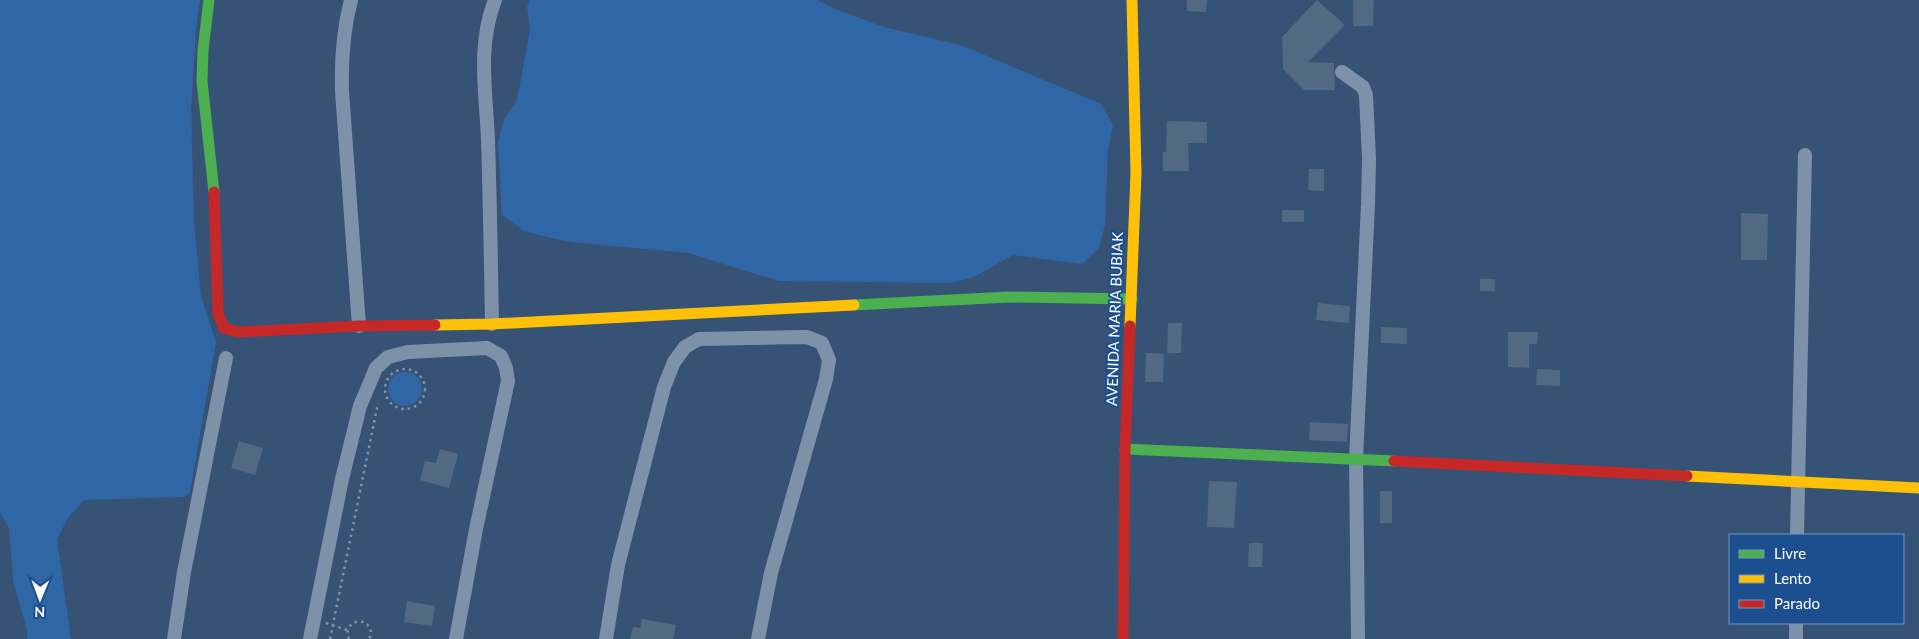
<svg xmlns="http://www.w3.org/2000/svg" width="1919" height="639" font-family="Lato,sans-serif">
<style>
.green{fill:#2f66a5}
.building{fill:#526984}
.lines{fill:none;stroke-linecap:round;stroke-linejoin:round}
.path{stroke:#7d92a8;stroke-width:2.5;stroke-dasharray:2.5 4;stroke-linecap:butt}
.street{stroke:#7d92a8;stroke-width:14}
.fast{stroke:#4caf50;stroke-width:11}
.slow{stroke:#ffc107;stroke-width:11}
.jam{stroke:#c62828;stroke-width:11}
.labels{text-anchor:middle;stroke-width:4;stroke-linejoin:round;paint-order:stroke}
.street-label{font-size:15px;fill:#fff;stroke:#1b4f8f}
</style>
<rect width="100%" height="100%" fill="#365274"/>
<g class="green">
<path d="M0 0H200L196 30 191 109 194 222 201 296 216 342 190 493 183 497 84 500 68 518 57 539 71 639H27V630L13 581 9 528 0 513Z"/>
<path d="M530 0H817L835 9 884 27 961 45 1101 104 1113 125 1108 150 1105 225 1099 248 1082 264 1013 255 972 278 950 283 779 281 688 253 570 242 547 237 524 231 502 215 498 142 504 119 517 100 530 30 527 7Z"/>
<circle cx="405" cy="389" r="17"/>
</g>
<g class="building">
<path d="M1187 0H1207L1206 12 1187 11Z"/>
<path d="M1317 0 1345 25 1308 62 1334 63 1335 90H1304L1283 69 1282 37Z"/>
<path d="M1353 0H1374L1373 26H1353Z"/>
<path d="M1167 121 1207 122V143H1188L1189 171H1163V152H1166Z"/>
<path d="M1309 169H1324V191L1308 190Z"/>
<rect x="1282" y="210" width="22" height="12"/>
<path d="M1741 213 1768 214 1767 260H1741Z"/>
<rect x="1480" y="279" width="15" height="12"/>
<path d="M1318 303 1350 306 1349 323 1316 320Z"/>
<path d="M1168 323H1182L1181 353H1167Z"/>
<path d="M1381 327 1407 328V344L1381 343Z"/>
<path d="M1508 332H1538L1537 344H1529V368L1508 367Z"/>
<path d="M1146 353 1164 354 1163 382H1145Z"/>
<path d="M1537 369 1560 370V386L1536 385Z"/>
<path d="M1310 422 1348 424 1347 442 1309 440Z"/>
<path d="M239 441 263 448 255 475 231 468Z"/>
<path d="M440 449 458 454 449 488 420 480 425 461 436 463Z"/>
<path d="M1209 481 1237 482 1234 528 1207 527Z"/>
<rect x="1380" y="491" width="12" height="32"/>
<path d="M1249 543H1263L1262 567H1248Z"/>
<path d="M407 601 435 606 432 626 404 622Z"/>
<path d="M642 619 676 625 673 639H630L633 627 640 628Z"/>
</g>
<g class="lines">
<g class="path">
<circle cx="405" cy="389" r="20"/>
<path d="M326 623 347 630"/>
<path d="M330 639 378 403"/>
<path d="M349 639C345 630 350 623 359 621 369 623 374 630 369 639"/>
</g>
<g class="street">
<path d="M351 0C343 31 341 59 342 91L359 326"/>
<path d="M1342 72 1363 87 1366 95 1369 159 1368 204 1356 459 1358 639"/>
<path d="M492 324C491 263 490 202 488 140 486 92 477 46 495 0"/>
<path d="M1797 535 1805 155"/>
<path d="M174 639 184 572 226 358"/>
<path d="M310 639 342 479 360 406 376 368 388 357 408 352 487 348 501 356 506 368 508 381 476 529 456 639"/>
<path d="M606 639 618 565 664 387 674 362 685 347 699 339 807 337 822 343 829 360 826 379 771 573 758 639"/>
<path d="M1796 639V623"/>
</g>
<g class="fast">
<path d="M209 0 203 50 202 81 214 192"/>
<path d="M854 305 1009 297 1132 299"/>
<path d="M1125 449 1394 461"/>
</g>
<g class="slow">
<path d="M435 325 492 324 854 305"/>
<path d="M1130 326 1136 173 1132 0"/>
<path d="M1687 476 1919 488"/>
</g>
<g class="jam">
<path d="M214 192 218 314 224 328 238 332 359 326 435 325"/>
<path d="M1394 461 1687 476"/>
<path d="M1123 639 1125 449 1130 326"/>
</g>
</g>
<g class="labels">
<g class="street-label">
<text transform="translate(1115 319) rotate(-88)" y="5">AVENIDA MARIA BUBIAK</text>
</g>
</g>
<rect x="1729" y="534" width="175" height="90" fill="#1b4f8f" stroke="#7695bc"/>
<rect x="1739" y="550" width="25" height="8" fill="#4caf50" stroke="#7695bc"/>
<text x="1774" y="559" font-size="15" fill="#ffffff">Livre</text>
<rect x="1739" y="575" width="25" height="8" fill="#ffc107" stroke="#7695bc"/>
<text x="1774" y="584" font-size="15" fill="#ffffff">Lento</text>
<rect x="1739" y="600" width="25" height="8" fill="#c62828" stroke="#7695bc"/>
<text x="1774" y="609" font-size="15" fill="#ffffff">Parado</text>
<g transform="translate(40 599) rotate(181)" stroke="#1b4f8f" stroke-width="4" paint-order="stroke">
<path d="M0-4L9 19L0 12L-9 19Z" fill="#ffffff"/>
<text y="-8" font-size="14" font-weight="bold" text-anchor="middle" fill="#ffffff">N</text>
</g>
</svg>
